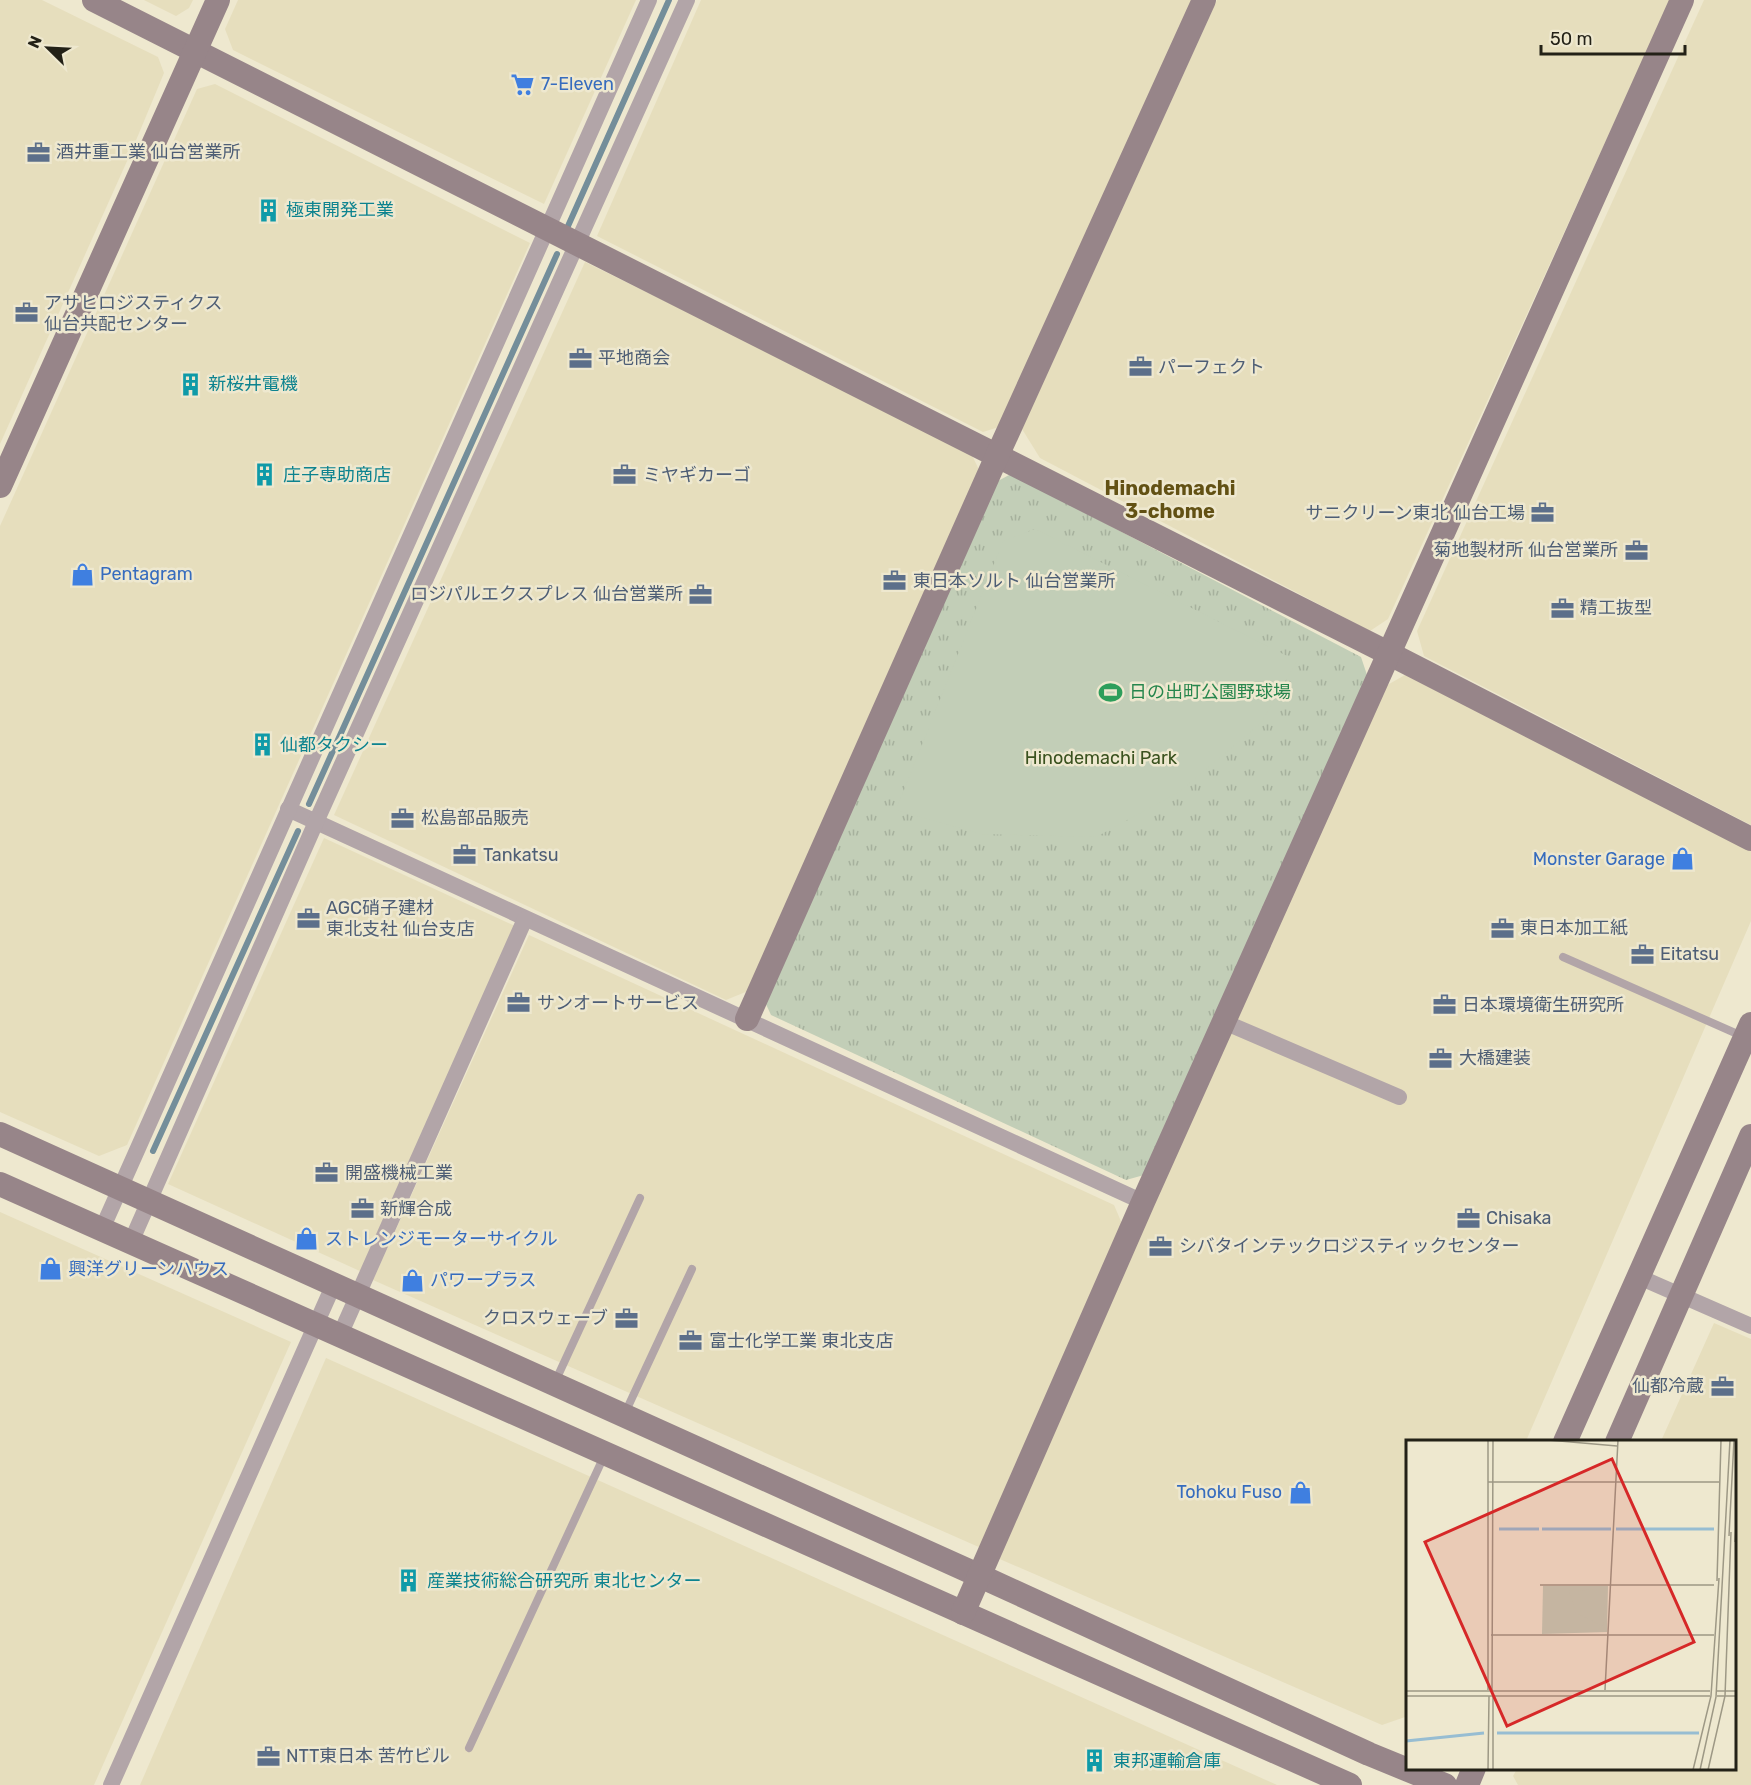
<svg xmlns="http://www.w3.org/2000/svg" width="1751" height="1785" font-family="Rubik,'Noto Sans JP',sans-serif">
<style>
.built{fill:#e6debd}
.park{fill:url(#park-tufts)}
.pitch{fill:#c2ceb7}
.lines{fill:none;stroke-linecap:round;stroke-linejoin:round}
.stream{stroke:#748e9a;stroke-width:6}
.lane{stroke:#b2a5a8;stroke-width:8}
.street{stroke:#b2a5a8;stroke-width:16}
.secondary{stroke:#978589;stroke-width:24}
.labels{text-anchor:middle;stroke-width:5;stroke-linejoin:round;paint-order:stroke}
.shop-label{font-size:18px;fill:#366cbe;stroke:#eee8cf;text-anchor:start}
.service-label{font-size:18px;fill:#4e5e75;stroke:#eee8cf;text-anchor:start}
.culture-label{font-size:18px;fill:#0d838f;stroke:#eee8cf;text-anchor:start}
.leisure-label{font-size:18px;fill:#27864d;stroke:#eee8cf;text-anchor:start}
.park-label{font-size:18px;fill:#3a521f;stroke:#eee8cf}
.neighbourhood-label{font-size:20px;font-weight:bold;fill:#625114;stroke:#eee8cf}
.inset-river{fill:none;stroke:#97bdd2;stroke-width:3}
.inset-road{fill:none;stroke:#9d9885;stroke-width:1.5}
.view{fill:#d62828;fill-opacity:0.15;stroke:#d62828;stroke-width:3}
.inset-edge{fill:none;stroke:#232117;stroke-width:3}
</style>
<defs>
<pattern id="park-tufts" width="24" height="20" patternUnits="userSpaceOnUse" patternTransform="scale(1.5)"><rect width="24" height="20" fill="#c2ceb7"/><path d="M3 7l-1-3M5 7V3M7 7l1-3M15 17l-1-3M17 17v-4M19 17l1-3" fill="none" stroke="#a6b19d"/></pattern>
</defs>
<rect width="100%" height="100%" fill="#eee8cf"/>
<g class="built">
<path d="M0 0H42L158 57 164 73 132 150 0 444Z"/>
<path d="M144 0H193L189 8 176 16Z"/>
<path d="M238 0H636L544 204 233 50 225 29Z"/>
<path d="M701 0H1192L1002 426 983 432 597 236Z"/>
<path d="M1217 0H1670L1388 619 1370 631 1040 458 1022 429Z"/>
<path d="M1704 0H1751V825L1424 656 1417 631Z"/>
<path d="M215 84 530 243 127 1145 99 1156 0 1112V526L197 89Z"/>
<path d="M585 262 970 451 980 472 748 991 726 1000 334 815Z"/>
<path d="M1405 675 1751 849V921L1526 1441 1408 1442V1716L1382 1725 995 1557 1382 688Z"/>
<path d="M324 838 515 926 362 1272 168 1184Z"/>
<path d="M529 935 1114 1205 1123 1226 981 1548 373 1280Z"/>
<path d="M0 1212 291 1342 94 1785H0Z"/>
<path d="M1714 1323 1751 1339V1785H1518L1513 1776 1517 1769 1734 1768V1442L1661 1441Z"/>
<path d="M326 1358 1277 1785H140Z"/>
</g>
<path class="park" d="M1011 474 1361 657 1367 675 1144 1175 1126 1180 771 1015 765 1002 996 482Z"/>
<path class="pitch" d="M1035 529 1297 661 1261 723 1179 792 1096 837 981 834 896 810 1003 541Z"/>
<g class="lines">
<g class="stream">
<path d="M568 226 669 0"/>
<path d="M309 804 557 254"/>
<path d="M153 1151 298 831"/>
</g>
<g class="lane">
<path d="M1563 957 1742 1036"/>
<path d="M555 1382 640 1198"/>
<path d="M625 1413 692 1269"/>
<path d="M469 1748 605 1454"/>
</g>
<g class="street">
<path d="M288 809 1143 1202"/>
<path d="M1224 1022 1399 1097"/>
<path d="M102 1229 649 0"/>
<path d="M131 1242 316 822 687 0"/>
<path d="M1639 1277 1751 1326"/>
<path d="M340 1335 525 919"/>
<path d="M111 1785 333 1286"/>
</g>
<g class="secondary">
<path d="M94 0 1390 654 1751 839"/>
<path d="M0 486 218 0"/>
<path d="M747 1019 997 456 1204 0"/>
<path d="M0 1134 980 1576 1369 1754 1445 1785"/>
<path d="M0 1184 1350 1785"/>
<path d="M1565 1442 1751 1024"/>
<path d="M1617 1442 1751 1136"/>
<path d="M963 1613 1143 1202 1682 0"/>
<path d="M1467 1785 1474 1768"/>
</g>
</g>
<defs>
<symbol id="supermarket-bare" viewBox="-9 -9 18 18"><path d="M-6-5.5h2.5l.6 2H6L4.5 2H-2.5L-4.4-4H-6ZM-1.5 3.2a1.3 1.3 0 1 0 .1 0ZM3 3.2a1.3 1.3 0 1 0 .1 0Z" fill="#3f7fe0" stroke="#eee8cf" stroke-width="2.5" paint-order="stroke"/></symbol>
<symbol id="office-bare" viewBox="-9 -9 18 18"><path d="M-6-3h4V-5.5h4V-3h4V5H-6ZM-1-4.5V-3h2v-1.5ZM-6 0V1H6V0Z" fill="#5c6f8a" stroke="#eee8cf" stroke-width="2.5" paint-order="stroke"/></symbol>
<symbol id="building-bare" viewBox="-9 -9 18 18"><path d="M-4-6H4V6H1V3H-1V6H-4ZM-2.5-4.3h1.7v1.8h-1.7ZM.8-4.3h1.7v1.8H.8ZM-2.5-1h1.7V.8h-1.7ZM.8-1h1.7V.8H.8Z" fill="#0f9aa8" stroke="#eee8cf" stroke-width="2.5" paint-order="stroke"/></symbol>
<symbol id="shop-bare" viewBox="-9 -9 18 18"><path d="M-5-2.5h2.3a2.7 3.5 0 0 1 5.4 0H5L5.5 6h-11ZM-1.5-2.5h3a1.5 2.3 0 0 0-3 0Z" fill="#3f7fe0" stroke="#eee8cf" stroke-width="2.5" paint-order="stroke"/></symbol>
<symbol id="stadium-bare" viewBox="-9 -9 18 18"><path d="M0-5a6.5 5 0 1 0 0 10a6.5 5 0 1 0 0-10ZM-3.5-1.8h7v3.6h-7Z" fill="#2e9e5b" stroke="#eee8cf" stroke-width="2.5" paint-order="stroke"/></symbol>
</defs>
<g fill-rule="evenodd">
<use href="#supermarket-bare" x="506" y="68" width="33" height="33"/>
<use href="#office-bare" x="22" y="136" width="33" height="33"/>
<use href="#building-bare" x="252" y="194" width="33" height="33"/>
<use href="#office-bare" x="10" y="296" width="33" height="33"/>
<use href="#office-bare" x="564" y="342" width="33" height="33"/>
<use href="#office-bare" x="1124" y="350" width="33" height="33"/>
<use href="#building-bare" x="174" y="368" width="33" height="33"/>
<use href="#building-bare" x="248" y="458" width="33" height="33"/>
<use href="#office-bare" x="608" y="458" width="33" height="33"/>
<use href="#office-bare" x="1526" y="496" width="33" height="33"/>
<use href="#office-bare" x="1620" y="534" width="33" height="33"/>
<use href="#shop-bare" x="66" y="558" width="33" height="33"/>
<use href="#office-bare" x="878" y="564" width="33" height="33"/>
<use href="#office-bare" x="684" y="578" width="33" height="33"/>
<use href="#office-bare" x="1546" y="592" width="33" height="33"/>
<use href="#stadium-bare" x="1094" y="676" width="33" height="33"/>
<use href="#building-bare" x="246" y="728" width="33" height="33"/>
<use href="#office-bare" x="386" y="802" width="33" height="33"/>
<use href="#office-bare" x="448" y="838" width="33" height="33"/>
<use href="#shop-bare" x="1666" y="842" width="33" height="33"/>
<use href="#office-bare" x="292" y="902" width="33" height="33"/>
<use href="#office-bare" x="1486" y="912" width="33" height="33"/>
<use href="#office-bare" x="1626" y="938" width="33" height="33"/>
<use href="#office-bare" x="502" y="986" width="33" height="33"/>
<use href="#office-bare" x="1428" y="988" width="33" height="33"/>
<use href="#office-bare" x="1424" y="1042" width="33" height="33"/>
<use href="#office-bare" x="310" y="1156" width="33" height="33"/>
<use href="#office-bare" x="346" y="1192" width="33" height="33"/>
<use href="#office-bare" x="1452" y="1202" width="33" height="33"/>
<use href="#shop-bare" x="290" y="1222" width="33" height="33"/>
<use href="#office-bare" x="1144" y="1230" width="33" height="33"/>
<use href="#shop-bare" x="34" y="1252" width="33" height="33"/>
<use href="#shop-bare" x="396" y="1264" width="33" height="33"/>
<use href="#office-bare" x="610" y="1302" width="33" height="33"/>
<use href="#office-bare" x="674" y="1324" width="33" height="33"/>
<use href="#office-bare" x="1706" y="1370" width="33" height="33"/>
<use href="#shop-bare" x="1284" y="1476" width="33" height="33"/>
<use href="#building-bare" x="392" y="1564" width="33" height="33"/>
<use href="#office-bare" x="252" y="1740" width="33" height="33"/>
<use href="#building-bare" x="1078" y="1744" width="33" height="33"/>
</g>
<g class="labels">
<g class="shop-label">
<text x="541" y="90">7-Eleven</text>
<text x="100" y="580">Pentagram</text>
<text x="1665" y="865" text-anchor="end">Monster Garage</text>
<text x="325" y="1245">ストレンジモーターサイクル</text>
<text x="68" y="1275">興洋グリーンハウス</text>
<text x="430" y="1286">パワープラス</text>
<text x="1282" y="1498" text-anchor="end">Tohoku Fuso</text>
</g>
<g class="service-label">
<text x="56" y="158">酒井重工業 仙台営業所</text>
<text x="44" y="309">アサヒロジスティクス<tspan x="44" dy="21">仙台共配センター</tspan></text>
<text x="598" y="364">平地商会</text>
<text x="1158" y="373">パーフェクト</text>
<text x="643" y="481">ミヤギカーゴ</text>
<text x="1525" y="519" text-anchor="end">サニクリーン東北 仙台工場</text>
<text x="1618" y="556" text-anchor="end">菊地製材所 仙台営業所</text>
<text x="913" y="587">東日本ソルト 仙台営業所</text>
<text x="683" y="600" text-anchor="end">ロジパルエクスプレス 仙台営業所</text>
<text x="1580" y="614">精工抜型</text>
<text x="421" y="824">松島部品販売</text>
<text x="483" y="861">Tankatsu</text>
<text x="326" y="914">AGC硝子建材<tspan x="326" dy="21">東北支社 仙台支店</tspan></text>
<text x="1520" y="934">東日本加工紙</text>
<text x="1660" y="960">Eitatsu</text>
<text x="537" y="1009">サンオートサービス</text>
<text x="1462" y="1011">日本環境衛生研究所</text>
<text x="1459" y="1064">大橋建装</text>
<text x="345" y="1179">開盛機械工業</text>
<text x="380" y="1215">新輝合成</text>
<text x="1486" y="1224">Chisaka</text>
<text x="1179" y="1252">シバタインテックロジスティックセンター</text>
<text x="608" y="1324" text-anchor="end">クロスウェーブ</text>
<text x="709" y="1347">富士化学工業 東北支店</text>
<text x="1704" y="1392" text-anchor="end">仙都冷蔵</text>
<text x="286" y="1762">NTT東日本 苦竹ビル</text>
</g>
<g class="culture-label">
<text x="286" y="216">極東開発工業</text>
<text x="208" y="390">新桜井電機</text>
<text x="283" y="481">庄子専助商店</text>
<text x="280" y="751">仙都タクシー</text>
<text x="427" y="1587">産業技術総合研究所 東北センター</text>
<text x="1113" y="1767">東邦運輸倉庫</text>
</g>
<g class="leisure-label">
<text x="1129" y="698">日の出町公園野球場</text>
</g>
<g class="park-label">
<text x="1101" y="764">Hinodemachi Park</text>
</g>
<g class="neighbourhood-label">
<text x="1170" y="495">Hinodemachi<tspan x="1170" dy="23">3-chome</tspan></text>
</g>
</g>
<g transform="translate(1406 1440)">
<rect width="330" height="330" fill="#eee8cf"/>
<path d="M137 146H202L201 192 136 194Z" fill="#c2ceb7"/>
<path d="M196 149 199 152 197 186 170 173 163 151Z" fill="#c2ceb7"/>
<path class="inset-river" d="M93 89H133M136 89H205M210 89H308M91 293H293M0 301 78 293"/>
<path class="inset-road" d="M142 0 211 6M82 42H313M323 96 328 0M329 102 330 84M311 141 315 0M134 145H308M85 195H308M82 250V0M86 250 87 0M199 250 212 0M0 251H304M311 251H330M0 256H304M87 256V330M311 256H330M82 330 83 256M287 330 305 256 313 138M294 330 310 257 324 0M302 330 319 256 325 92"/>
<path class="view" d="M206 19 288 202 101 286 19 102Z"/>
<rect width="330" height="330" class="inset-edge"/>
</g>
<g transform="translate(48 48) rotate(294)" stroke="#eee8cf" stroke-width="4.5" paint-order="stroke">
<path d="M0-4.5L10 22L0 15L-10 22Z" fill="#232117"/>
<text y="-9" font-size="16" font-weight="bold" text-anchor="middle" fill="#232117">N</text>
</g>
<path d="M1541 45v9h144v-9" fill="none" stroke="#232117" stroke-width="3"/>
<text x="1550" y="45" font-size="18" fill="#232117" stroke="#eee8cf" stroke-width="4.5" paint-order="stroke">50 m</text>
</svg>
